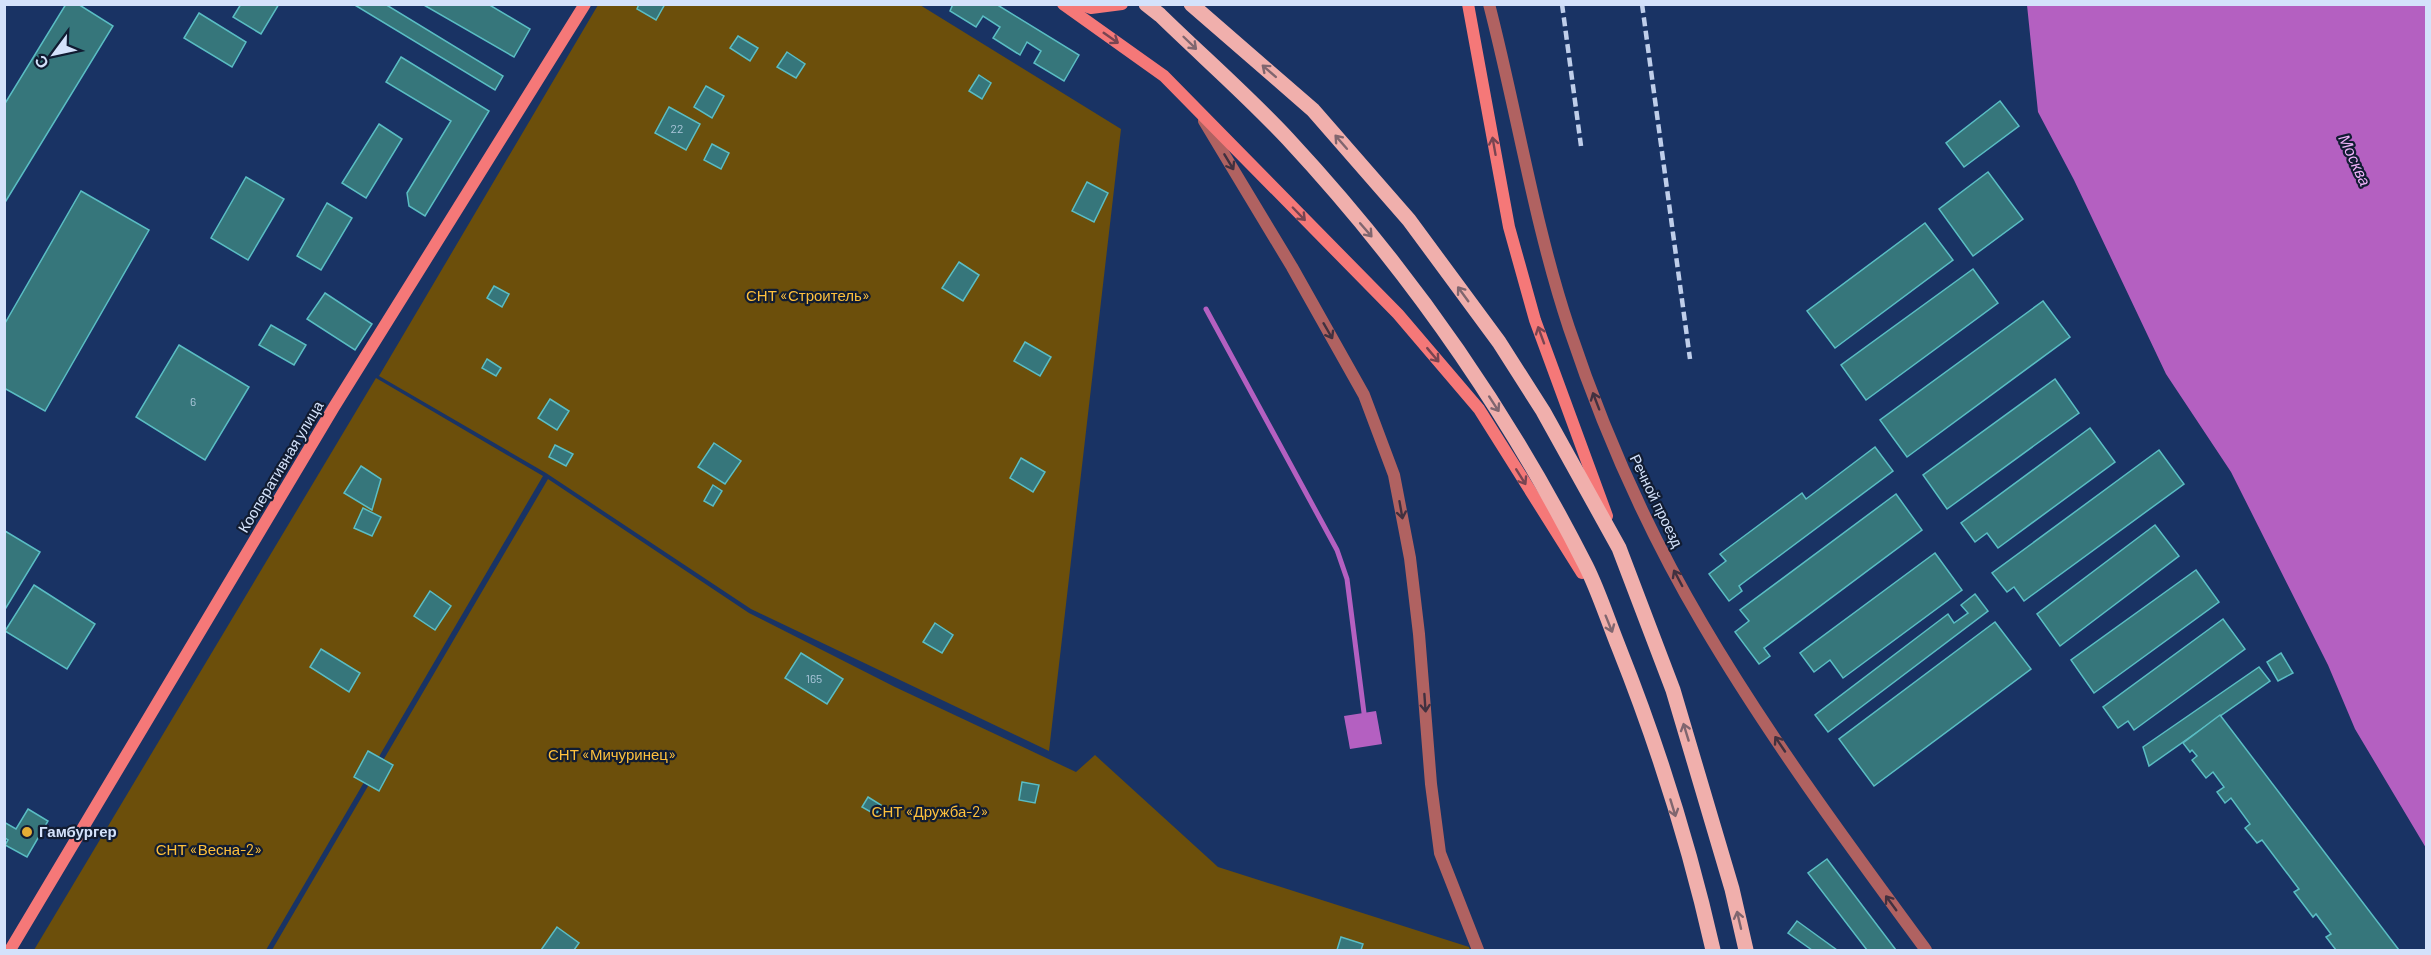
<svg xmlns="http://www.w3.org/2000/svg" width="2431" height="955" font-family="Barlow,sans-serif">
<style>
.green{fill:#6c4f0b}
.water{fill:#b460c1}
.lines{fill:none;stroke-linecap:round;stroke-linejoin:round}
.stream{stroke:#b460c1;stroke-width:5}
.building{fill:#36767b;stroke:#5abdc4;stroke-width:1.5}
.street{stroke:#b06261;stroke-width:12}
.secondary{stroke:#f57878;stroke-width:12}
.primary{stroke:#f0afac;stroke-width:15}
.rail{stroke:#bfceea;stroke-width:4.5;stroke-dasharray:9 4.5;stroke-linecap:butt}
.oneway{stroke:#784552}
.oneway2{stroke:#80666f}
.oneway3{stroke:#413140}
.poi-dot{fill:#e5ad35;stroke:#111c32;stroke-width:2}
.labels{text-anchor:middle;stroke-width:4.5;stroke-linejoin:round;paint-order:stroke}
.number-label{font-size:12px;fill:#acc7db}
.park-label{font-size:15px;fill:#fec03c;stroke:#111c32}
.street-label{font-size:15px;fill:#d4e2fb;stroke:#111c32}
.poi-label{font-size:15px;font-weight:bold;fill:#d4e2fb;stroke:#111c32;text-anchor:start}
.water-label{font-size:16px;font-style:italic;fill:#f1b3fa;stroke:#111c32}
</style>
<rect width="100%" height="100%" fill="#193364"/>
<g class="green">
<path d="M598 5H920L1121 129 1049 751 751 609 546 473 379 376Z"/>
<path d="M376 378 543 476 266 950H34Z"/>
<path d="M548 479 749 613 895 687 1076 772 1095 755 1218 867 1469 947 1470 950H272Z"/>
</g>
<g class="water">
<path d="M2027 5H2426V848L2355 729 2328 665 2231 472 2166 374 2074 180 2038 112Z"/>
<path d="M1376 711 1382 744 1350 749 1344 716Z"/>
</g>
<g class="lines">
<path class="stream" d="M1206 309 1337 550 1347 579 1364 713"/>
</g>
<g class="building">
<path d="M66 4H78L113 26 4 204V105Z"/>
<path d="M241 4H279L261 34 233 17Z"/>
<path d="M353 4H385L503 76 495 90Z"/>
<path d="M422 4H488L530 29 514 57Z"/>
<path d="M639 4H665L656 20 637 9Z"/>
<path d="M953 4H996L1079 55 1064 81 1034 63 1041 51 1027 42 1020 55 993 38 1000 27 983 16 976 27 950 11Z"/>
<path d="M199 13 246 42 232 67 184 38Z"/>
<path d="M738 36 758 48 750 61 730 48Z"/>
<path d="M787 52 805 64 796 78 777 67Z"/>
<path d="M401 57 489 111 425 216 409 206 407 193 451 121 386 82Z"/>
<path d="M979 75 991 83 982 99 969 91Z"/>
<path d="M706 86 724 96 712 118 694 107Z"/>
<path d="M2000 101 2019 126 1964 167 1946 143Z"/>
<path d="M669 107 700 124 686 150 655 133Z"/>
<path d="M379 124 402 139 366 198 342 183Z"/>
<path d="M712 144 729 153 721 169 704 160Z"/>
<path d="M1988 172 2023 219 1973 256 1939 209Z"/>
<path d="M246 177 284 199 248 260 211 238Z"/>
<path d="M1087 182 1108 193 1094 222 1072 211Z"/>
<path d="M81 191 149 230 45 411 4 388V325Z"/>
<path d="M327 203 352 218 321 270 297 256Z"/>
<path d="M1925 223 1953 260 1835 348 1807 311Z"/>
<path d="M959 262 979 275 963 301 942 288Z"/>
<path d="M1973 269 1998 303 1866 400 1841 365Z"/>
<path d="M494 286 509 294 502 307 487 298Z"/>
<path d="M325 293 372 324 355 350 307 319Z"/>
<path d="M2043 301 2070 337 1907 457 1880 420Z"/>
<path d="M271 325 306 345 294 365 259 345Z"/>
<path d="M1025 342 1051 357 1040 376 1014 361Z"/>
<path d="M179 345 249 387 205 460 136 417Z"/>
<path d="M487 359 501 368 496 376 482 368Z"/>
<path d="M2055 379 2079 413 1947 509 1923 475Z"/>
<path d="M550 399 569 411 557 430 538 418Z"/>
<path d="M2090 428 2115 462 1998 548 1987 533 1975 542 1961 523Z"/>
<path d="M714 443 741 461 725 484 698 467Z"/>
<path d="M555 445 573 454 566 466 549 457Z"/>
<path d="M1875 447 1893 471 1739 586 1742 591 1729 601 1709 574 1726 561 1720 554 1802 493 1806 499Z"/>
<path d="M2159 450 2184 484 2024 601 2014 587 2007 592 1992 573Z"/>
<path d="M1021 458 1045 472 1033 492 1010 478Z"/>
<path d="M361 466 381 479 372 510 344 493Z"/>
<path d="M713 485 722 491 713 506 704 501Z"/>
<path d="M1896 494 1922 530 1764 648 1770 656 1759 664 1735 632 1749 621 1740 610Z"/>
<path d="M363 508 381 517 372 536 354 528Z"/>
<path d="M2155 525 2179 556 2060 646 2037 614Z"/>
<path d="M5 531 40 552 4 611V533Z"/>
<path d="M1935 553 1962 590 1843 678 1830 660 1814 672 1800 653Z"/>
<path d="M2196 570 2219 602 2094 693 2071 660Z"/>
<path d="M34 585 95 624 67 669 5 631Z"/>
<path d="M430 591 451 606 435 630 414 616Z"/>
<path d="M1975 594 1988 611 1828 732 1815 715 1948 614 1954 623 1968 613 1961 605Z"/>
<path d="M2223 619 2245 649 2134 730 2128 721 2118 728 2103 707Z"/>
<path d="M1995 622 2031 669 1874 786 1839 739Z"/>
<path d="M935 623 953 635 942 653 923 642Z"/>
<path d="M321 649 360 673 349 692 310 667Z"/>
<path d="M801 653 843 679 827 704 785 678Z"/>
<path d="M2281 653 2293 673 2278 681 2267 662Z"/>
<path d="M2259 667 2270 681 2149 766 2143 747Z"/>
<path d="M2220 715 2399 950H2336L2326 937 2331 934 2316 914 2313 917 2294 892 2299 889 2262 840 2257 843 2245 828 2250 824 2231 798 2225 803 2217 792 2224 787 2213 772 2206 778 2192 760 2197 756 2192 750 2190 752 2183 743Z"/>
<path d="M368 751 393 765 379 791 354 777Z"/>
<path d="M1022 782 1039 785 1035 803 1019 800Z"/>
<path d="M868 797 881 805 876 815 862 807Z"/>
<path d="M28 809 48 821 27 857 5 845 8 840 4 837V822L16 829Z"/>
<path d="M1827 859 1896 950H1867L1808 873Z"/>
<path d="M1797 921 1837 950H1812L1788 933Z"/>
<path d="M557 927 579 943 574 950H541Z"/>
<path d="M1341 937 1363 944 1361 950H1337Z"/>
</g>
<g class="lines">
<g class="street">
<path d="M1489 4C1517 112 1534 223 1569 328 1603 430 1647 530 1702 623 1769 737 1848 844 1926 950"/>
<path d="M1204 121 1292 267 1364 395 1394 475 1410 558 1419 634 1431 784 1440 853 1478 950"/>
</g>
<g class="secondary">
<path d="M1063 4 1164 76 1398 314 1479 409 1582 573"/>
<path d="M1078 4 1091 8 1122 4"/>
<path d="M1468 4 1509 227 1535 320 1607 516"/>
<path d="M10 950 334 407 585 4"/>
</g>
<g class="primary">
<path d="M1146 4 1160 15C1202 56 1247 95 1288 139 1406 266 1507 410 1586 566 1599 592 1608 621 1619 648 1658 746 1690 848 1713 950"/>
<path d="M1191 4 1313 110 1409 220 1499 342 1543 411 1619 548 1673 690 1732 889 1746 950"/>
</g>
<g class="rail">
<path d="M1562 4 1581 146"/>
<path d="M1642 4 1690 359"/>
</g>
</g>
<defs><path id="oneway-shaft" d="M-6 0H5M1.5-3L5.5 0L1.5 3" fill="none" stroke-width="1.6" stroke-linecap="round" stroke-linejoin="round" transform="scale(1.5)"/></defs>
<g class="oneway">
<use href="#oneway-shaft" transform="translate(1111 38) rotate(35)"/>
<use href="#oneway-shaft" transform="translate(1494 146) rotate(-100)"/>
<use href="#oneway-shaft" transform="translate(1299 214) rotate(46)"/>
<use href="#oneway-shaft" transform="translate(1541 335) rotate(-110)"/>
<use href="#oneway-shaft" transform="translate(1433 355) rotate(50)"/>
<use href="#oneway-shaft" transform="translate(1521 477) rotate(58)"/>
</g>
<g class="oneway2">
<use href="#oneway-shaft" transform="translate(1190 43) rotate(44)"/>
<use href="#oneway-shaft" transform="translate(1269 71) rotate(-139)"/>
<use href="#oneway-shaft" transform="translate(1341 142) rotate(-131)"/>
<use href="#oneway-shaft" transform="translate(1366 230) rotate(49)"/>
<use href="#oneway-shaft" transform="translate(1463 294) rotate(-126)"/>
<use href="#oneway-shaft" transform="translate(1494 404) rotate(57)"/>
<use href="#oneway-shaft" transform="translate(1609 624) rotate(68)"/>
<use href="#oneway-shaft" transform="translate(1686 732) rotate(-107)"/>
<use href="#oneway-shaft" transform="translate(1673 808) rotate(73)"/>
<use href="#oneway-shaft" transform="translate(1739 920) rotate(-103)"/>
</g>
<g class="oneway3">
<use href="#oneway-shaft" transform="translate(1229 162) rotate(59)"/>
<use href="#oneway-shaft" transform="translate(1328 331) rotate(60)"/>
<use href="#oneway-shaft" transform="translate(1596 401) rotate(-111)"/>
<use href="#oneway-shaft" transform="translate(1401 510) rotate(80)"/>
<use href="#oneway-shaft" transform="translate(1678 578) rotate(-118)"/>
<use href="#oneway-shaft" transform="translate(1425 703) rotate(86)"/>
<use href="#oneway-shaft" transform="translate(1780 744) rotate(-124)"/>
<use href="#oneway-shaft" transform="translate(1891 903) rotate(-126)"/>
</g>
<circle class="poi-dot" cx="27" cy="832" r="6"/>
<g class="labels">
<g class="number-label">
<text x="677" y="133">22</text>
<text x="193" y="406">6</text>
<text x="814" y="683">165</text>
</g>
<g class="park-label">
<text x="808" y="301">СНТ «Строитель»</text>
<text x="612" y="760">СНТ «Мичуринец»</text>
<text x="930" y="817">СНТ «Дружба-2»</text>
<text x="209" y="855">СНТ «Весна-2»</text>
</g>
<g class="street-label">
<text transform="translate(281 467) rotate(-59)" y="5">Кооперативная улица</text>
<text transform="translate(1656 501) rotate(64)" y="5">Речной проезд</text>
</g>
<g class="poi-label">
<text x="39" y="837">Гамбургер</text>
</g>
<g class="water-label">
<text transform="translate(2355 160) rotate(65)" y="6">Москва</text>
</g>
</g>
<rect width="2431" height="955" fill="none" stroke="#d4e2fb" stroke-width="12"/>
<g transform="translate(54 54) rotate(237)" stroke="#111c32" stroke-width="4.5" paint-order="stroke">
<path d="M0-4.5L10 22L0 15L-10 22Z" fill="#d4e2fb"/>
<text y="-9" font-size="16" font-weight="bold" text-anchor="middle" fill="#d4e2fb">С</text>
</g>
</svg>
